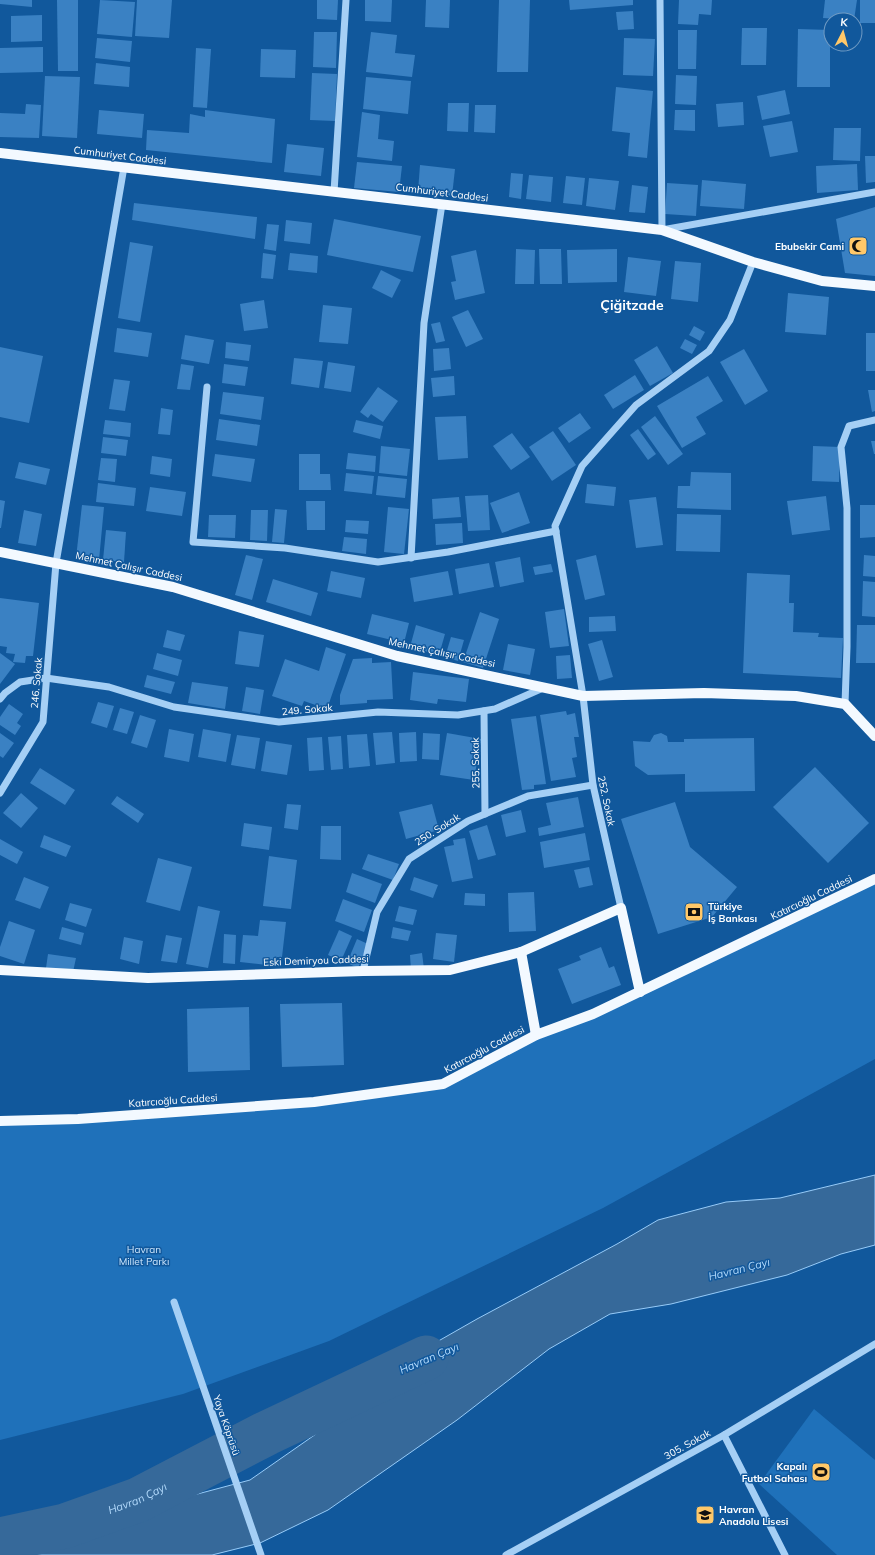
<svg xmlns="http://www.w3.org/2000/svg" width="875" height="1555" font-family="Mulish,sans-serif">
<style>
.green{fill:#1f71ba}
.water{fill:#36699a;stroke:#97cbf8}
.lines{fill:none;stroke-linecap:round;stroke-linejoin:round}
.river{stroke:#36699a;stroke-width:45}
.building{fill:#3a81c3}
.minor{stroke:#a5cff5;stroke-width:7}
.major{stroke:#f3f9ff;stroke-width:10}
.labels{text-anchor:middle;stroke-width:3;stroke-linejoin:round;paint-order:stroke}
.street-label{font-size:10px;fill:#fff;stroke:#11589c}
.poi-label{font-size:10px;font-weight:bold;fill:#fff;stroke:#11589c;text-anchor:end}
.park-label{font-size:10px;fill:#cee7fe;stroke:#11589c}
.water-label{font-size:11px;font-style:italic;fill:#b2d9fb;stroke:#11589c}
.district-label{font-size:14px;font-weight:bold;fill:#fff;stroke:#11589c}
</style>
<rect width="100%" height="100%" fill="#11589c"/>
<g class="green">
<path d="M875 879V1059L603 1208 329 1341 183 1394 0 1440V1119L314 1102 443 1084Z"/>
<path d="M814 1409 875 1460V1555H837L759 1484Z"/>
</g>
<path class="water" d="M875 1175V1245L841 1254 787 1275 671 1304 610 1314 549 1349 457 1420 328 1510 260 1543 212 1555H0V1518L190 1496 250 1480 316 1434 377 1376 477 1319 617 1244 658 1220 726 1202 780 1198Z"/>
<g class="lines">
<path class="river" id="s1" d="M0 1540 65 1526 138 1500 267 1433 426 1358"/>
</g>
<g class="building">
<path d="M0 0H32V7L0 4Z"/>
<path d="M57 0H78V71H58Z"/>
<path d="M100 0 135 2 132 37 97 34Z"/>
<path d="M137 0H172L169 38 135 36Z"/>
<path d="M317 0H338L337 20 317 19Z"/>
<path d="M365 0H392L391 22 365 21Z"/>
<path d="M426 0H450L449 28 425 27Z"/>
<path d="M499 0H530L528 72H497Z"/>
<path d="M569 0H633V5L570 10Z"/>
<path d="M679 0H712L711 15 699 14 698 25 678 24Z"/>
<path d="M825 0H857L854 20 823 18Z"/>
<rect x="860" y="0" width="15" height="23"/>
<path d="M633 11 634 29 618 30 616 12Z"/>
<path d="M42 15V41L11 42V16Z"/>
<path d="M742 28H767L766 65H741Z"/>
<path d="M798 29 830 30V87H797Z"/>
<path d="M678 30H697L696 69H678Z"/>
<path d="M314 32H337L336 68 313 67Z"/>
<path d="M371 32 397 35 395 53 415 55 412 77 366 72Z"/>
<path d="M97 38 132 41 130 62 95 58Z"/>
<path d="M624 38 655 39 653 76 623 75Z"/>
<path d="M43 47V72L0 73V48Z"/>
<path d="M196 48 211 49 207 108 193 107Z"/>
<path d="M261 49 296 50 295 78 260 77Z"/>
<path d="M96 63 130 67 129 87 94 84Z"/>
<path d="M312 73 337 74 335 121 310 120Z"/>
<path d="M676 75 697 76 696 105 675 104Z"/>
<path d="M45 76 80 77 77 138 42 136Z"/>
<path d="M366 77 411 81 408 114 363 109Z"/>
<path d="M616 87 653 91 647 158 628 156 630 133 612 131Z"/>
<path d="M785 90 790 114 762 120 757 96Z"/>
<path d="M743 102 744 125 718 127 716 104Z"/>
<path d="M448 103H469L468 132 447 131Z"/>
<path d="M26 104 41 105 39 138 0 137V113L25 114Z"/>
<path d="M475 105H496L495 133 474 132Z"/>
<path d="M99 110 144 114 142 138 97 134Z"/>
<path d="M205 110 275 119 272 163 146 150 147 130 189 133 190 114 205 117Z"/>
<path d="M675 110H695V131L674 130Z"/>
<path d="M362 112 380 115 378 139 394 141 392 161 357 157Z"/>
<path d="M792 121 798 152 770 157 763 126Z"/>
<path d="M834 128H861L860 161 833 160Z"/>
<path d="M287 144 324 148 321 176 284 172Z"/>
<path d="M865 156H875V182L866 183Z"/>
<path d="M357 162 402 166 399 192 354 188Z"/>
<path d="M857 164 858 190 817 193 816 166Z"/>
<path d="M420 165 455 169 452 196 418 192Z"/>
<path d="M511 173 523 174 521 199 509 197Z"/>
<path d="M529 175 553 177 551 202 526 199Z"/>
<path d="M566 176 585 178 582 205 563 203Z"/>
<path d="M589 178 619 181 615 210 586 206Z"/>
<path d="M702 180 746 184 744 209 700 206Z"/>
<path d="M667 183 698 185 696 216 665 214Z"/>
<path d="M632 185 648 187 645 213 629 212Z"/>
<path d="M134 203 257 217 255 239 132 220Z"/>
<path d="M875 207V276L845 273 836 219Z"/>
<path d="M334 219 421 236 413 272 327 255Z"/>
<path d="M286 220 312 223 310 244 284 241Z"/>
<path d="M267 224 279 225 276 251 264 249Z"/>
<path d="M130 242 153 246 140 322 118 318Z"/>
<path d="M516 249 535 250 534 284H515Z"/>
<path d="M539 249H561L562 284H540Z"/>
<path d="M617 249V282L568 283 567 250Z"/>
<path d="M476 250 485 293 455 300 451 282 456 281 451 256Z"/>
<path d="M263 253 276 255 273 279 261 278Z"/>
<path d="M290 253 318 256 317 273 288 270Z"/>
<path d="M628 257 661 261 656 296 624 292Z"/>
<path d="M675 261 701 263 698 302 671 299Z"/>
<path d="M381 270 401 280 392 298 372 288Z"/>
<path d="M788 293 829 297 826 335 785 332Z"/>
<path d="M264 300 268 328 244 331 240 304Z"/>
<path d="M323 305 352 308 348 344 319 342Z"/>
<path d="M468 310 483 339 466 347 452 317Z"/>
<path d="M440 322 445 341 436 343 431 324Z"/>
<path d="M694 326 705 332 700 341 689 335Z"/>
<path d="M117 328 152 333 148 357 114 352Z"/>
<rect x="866" y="333" width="9" height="38"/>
<path d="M185 335 214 340 209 364 181 359Z"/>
<path d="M685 339 697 345 692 354 680 348Z"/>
<path d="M226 342 251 345 249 361 225 358Z"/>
<path d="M657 346 673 373 650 386 634 360Z"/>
<path d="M0 347 43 356 29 423 0 417Z"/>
<path d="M449 348 451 369 434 371 433 349Z"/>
<path d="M744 349 768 391 745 405 720 362Z"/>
<path d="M294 358 323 361 319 388 291 384Z"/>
<path d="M328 362 355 366 351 392 324 388Z"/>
<path d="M181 364 194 366 190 390 177 389Z"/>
<path d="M224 364 248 367 245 386 222 383Z"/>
<path d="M635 375 644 390 613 409 604 395Z"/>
<path d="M454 376 455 395 433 397 431 378Z"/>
<path d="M708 376 723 401 696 417 706 434 682 448 657 406Z"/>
<path d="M114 379 130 381 125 411 109 409Z"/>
<path d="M378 387 398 401 383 422 371 414 368 418 360 412Z"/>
<path d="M868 390H875V411L872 412Z"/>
<path d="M223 392 264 397 261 420 220 414Z"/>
<path d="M161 408 173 410 170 435 158 434Z"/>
<path d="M580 413 591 428 569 443 558 428Z"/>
<path d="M466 416 468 458 438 460 435 417Z"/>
<path d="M655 416 683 454 668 465 641 427Z"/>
<path d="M219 419 260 425 257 446 216 440Z"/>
<path d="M105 420 131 423 130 437 103 434Z"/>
<path d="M356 420 383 426 380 439 353 432Z"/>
<path d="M638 429 656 454 648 460 630 435Z"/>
<path d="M553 431 576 465 552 481 529 447Z"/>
<path d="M512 433 530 457 511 470 493 446Z"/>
<path d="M103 437 128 440 126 456 101 453Z"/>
<path d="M871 441H875V454H874Z"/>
<path d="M381 446 410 449 407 476 379 473Z"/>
<path d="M813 446 840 447 839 482 812 481Z"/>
<path d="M348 453 376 456 375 472 346 469Z"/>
<path d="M215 454 255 459 251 482 212 476Z"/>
<path d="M299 454H320V474H330L331 490H299Z"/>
<path d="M152 456 172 459 170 477 150 474Z"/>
<path d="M101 458 117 459 115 482 98 480Z"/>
<path d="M19 462 50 469 46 485 15 478Z"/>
<path d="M691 472 731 473V510L677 508 678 486H690Z"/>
<path d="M346 473 374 476 372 494 344 491Z"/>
<path d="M378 476 407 479 405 498 376 495Z"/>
<path d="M98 483 136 488 134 506 96 502Z"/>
<path d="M587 484 616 487 614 506 585 503Z"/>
<path d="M150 487 186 492 182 516 146 511Z"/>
<path d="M519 492 530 523 502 533 490 503Z"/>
<path d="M488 495 490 530 468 531 465 496Z"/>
<path d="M826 496 830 530 792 535 787 501Z"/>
<path d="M459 497 461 517 433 519 432 499Z"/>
<path d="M656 497 663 545 636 548 629 500Z"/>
<path d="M0 500 5 501 1 528H0Z"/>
<path d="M306 501H325V530H307Z"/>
<path d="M82 505 104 507 99 560 76 558Z"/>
<path d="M860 505H875V537L860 538Z"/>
<path d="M388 507 409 509 404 554 384 552Z"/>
<path d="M275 509 287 510 284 543 272 542Z"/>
<path d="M24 510 42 514 36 546 18 543Z"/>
<path d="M251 510H268L267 541 250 540Z"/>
<path d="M677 514 721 515 720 552 676 551Z"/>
<path d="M209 515H236L235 538 208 537Z"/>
<path d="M346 520 369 521 368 534 345 532Z"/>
<path d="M462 523 463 543 436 545 435 524Z"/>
<path d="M106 530 126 532 124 562 103 560Z"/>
<path d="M344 537 367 539 366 554 342 551Z"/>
<path d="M246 555 263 559 252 600 235 595Z"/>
<path d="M596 555 605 595 585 600 576 560Z"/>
<path d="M864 555 875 556V577L863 576Z"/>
<path d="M520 557 524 582 500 587 495 562Z"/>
<path d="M489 563 494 587 459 594 455 569Z"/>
<path d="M551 564 553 572 535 575 533 567Z"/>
<path d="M331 571 365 578 361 598 327 591Z"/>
<path d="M448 571 453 595 414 602 410 578Z"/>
<path d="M747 573 790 575 789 603H794L793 632 819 633 818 637 843 638 841 678 743 673Z"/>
<path d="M273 579 318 593 311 616 266 602Z"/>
<path d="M863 581 875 582V617L862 616Z"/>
<path d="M0 598 39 603 33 656H26L25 663 13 662 15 654 6 653 7 647 0 646Z"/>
<path d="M564 609 569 646 550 648 545 612Z"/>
<path d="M480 612 499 619 483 668 463 662Z"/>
<path d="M372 614 409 623 404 643 367 634Z"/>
<path d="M615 616 616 631 589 632V617Z"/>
<path d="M416 625 445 634 439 655 410 647Z"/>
<path d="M857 625H875V663H856Z"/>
<path d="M167 630 185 635 180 651 163 647Z"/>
<path d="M239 631 264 635 259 667 235 664Z"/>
<path d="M451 637 464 640 458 661 445 657Z"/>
<path d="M602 640 613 677 599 681 588 644Z"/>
<path d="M508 644 535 649 530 675 503 670Z"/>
<path d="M326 647 346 654 327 709 304 701 302 706 272 696 285 659 319 671Z"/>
<path d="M0 653 15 664 0 684Z"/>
<path d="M157 653 182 660 178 676 153 669Z"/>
<path d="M570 655 572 678 557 679 556 656Z"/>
<path d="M372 658V663L391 662 393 699 367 700V703L340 705V695L353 659Z"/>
<path d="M413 672 469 679 466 702 438 699 437 704 410 700Z"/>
<path d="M147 675 175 682 171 694 144 687Z"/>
<path d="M192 682 228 687 225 709 188 703Z"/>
<path d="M246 687 264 690 260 714 242 711Z"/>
<path d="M98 702 114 706 107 728 91 723Z"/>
<path d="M9 704 23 714 17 723 21 726 15 735 0 725V717Z"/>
<path d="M120 708 134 712 127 734 113 730Z"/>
<path d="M566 711 567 715 575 713 579 737H574L577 757 572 758 576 777 551 781 540 715Z"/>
<path d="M140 715 156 720 147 748 131 743Z"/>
<path d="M536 716 546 784 534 785V789L522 790 511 719Z"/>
<path d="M169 729 194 734 189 762 164 757Z"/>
<path d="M203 729 231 734 226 762 198 757Z"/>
<path d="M392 732 395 763 376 765 373 733Z"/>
<path d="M416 732 417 761 400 762 399 733Z"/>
<path d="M0 733 14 743 3 758 0 756Z"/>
<path d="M423 733 440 734 439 760 422 759Z"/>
<path d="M447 733 481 739 474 780 440 775Z"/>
<path d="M661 733 667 736 668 742H684V739L754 738 755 791 685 792V774L648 775 635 766 633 741 650 742 654 735Z"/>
<path d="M367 734 370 766 349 768 347 735Z"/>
<path d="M237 735 260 738 255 769 231 765Z"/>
<path d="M341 736 343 769 331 770 328 737Z"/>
<path d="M322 737 324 770 309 771 307 738Z"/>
<path d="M266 741 292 745 287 775 261 771Z"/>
<path d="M815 767 869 823 828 863 773 807Z"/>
<path d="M40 768 75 790 65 805 30 783Z"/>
<path d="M21 793 38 808 21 828 3 813Z"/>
<path d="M117 796 144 814 138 823 111 804Z"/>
<path d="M578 797 584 827 539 836 538 828 551 825 546 803Z"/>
<path d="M675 802 690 847 737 887 712 917 658 934 621 819Z"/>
<path d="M287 804 301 805 298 830 284 828Z"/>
<path d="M432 804 439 830 406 839 399 812Z"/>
<path d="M521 810 526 832 506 837 501 815Z"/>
<path d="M244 823 272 827 269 850 241 846Z"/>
<path d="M487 825 496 855 478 860 469 831Z"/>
<path d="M321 826H341V860L320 859Z"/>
<path d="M585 833 590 860 544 868 540 842Z"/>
<path d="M44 835 71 846 66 857 40 847Z"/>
<path d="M465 838 473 878 452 882 444 847 454 845 453 840Z"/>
<path d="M0 839 23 852 17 864 0 855Z"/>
<path d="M368 854 399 864 393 880 362 869Z"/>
<path d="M269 856 297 860 291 909 263 906Z"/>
<path d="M158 858 192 867 180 911 146 902Z"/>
<path d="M589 867 593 885 579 888 574 870Z"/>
<path d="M352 873 382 884 375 903 346 892Z"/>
<path d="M24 877 49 887 40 909 15 900Z"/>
<path d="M414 877 438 885 433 898 410 890Z"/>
<path d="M534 892 536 931 509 932 508 893Z"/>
<path d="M465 893 485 894V906L464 905Z"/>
<path d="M343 899 372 910 364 932 335 921Z"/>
<path d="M70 903 92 909 86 927 65 920Z"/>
<path d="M198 906 220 911 208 968 186 964Z"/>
<path d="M399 906 417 910 413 925 395 921Z"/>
<path d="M260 920 286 922 282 957H277L276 966 240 962 243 935 258 936Z"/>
<path d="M9 921 35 930 24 964 0 956V947Z"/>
<path d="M62 927 84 933 81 945 59 939Z"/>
<path d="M393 927 411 931 408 941 391 938Z"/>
<path d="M339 930 352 936 341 961 328 955Z"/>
<path d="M436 933 457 935 454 962 433 959Z"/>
<path d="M224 934 236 935 235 964 223 963Z"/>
<path d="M166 935 182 938 177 963 161 961Z"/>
<path d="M124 937 143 941 139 964 120 959Z"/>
<path d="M357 939 368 944 358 968 347 963Z"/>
<path d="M601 947 609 968 614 966 621 985 572 1004 558 969 581 960 579 956Z"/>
<path d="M422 953 424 969 411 970 410 955Z"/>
<path d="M48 954 76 958 73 972 46 968Z"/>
<path d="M342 1003 344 1065 282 1067 280 1004Z"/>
<path d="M249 1007 250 1070 188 1072 187 1009Z"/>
</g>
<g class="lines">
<g class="minor">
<path d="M660 0 662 230 875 192"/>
<path d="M334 192 346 0"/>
<path d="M207 387 193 542 285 548 378 562 448 552 556 531"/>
<path d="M411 558 424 323 442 204"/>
<path d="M0 699 5 693 20 682 46 678 109 687 174 707 279 722 378 712 458 715 495 709 543 688"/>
<path d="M845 704 847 647V508L841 447 849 426 875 420"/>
<path d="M484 711 485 814"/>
<path d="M0 793 43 722 56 563 124 167"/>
<path d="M621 908 593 785 583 696 555 526 582 466 636 405 709 351 730 320 753 262"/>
<path d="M363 971 377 912 409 859 468 821 528 796 593 785"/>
<path d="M174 1302 261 1555"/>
<path d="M724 1435 785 1555"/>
<path d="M506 1555 724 1435 875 1344"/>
</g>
<g class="major">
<path d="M0 153 662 230 753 262 822 281 875 286"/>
<path d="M0 552 173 587 397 656 583 696 704 693 796 696 845 704 875 736"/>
<path d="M521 952 536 1035"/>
<path d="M0 970 148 978 363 971 450 970 521 952 621 908 640 992"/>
<path d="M0 1121 78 1119 314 1102 443 1084 536 1035 593 1014 875 879"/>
</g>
</g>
<defs>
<symbol id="mosque-square" viewBox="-11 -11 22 22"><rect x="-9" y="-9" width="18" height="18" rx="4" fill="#ffc869" stroke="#11589c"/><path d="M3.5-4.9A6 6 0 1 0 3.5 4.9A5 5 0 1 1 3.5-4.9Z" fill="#111"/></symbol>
<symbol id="bank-square" viewBox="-11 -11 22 22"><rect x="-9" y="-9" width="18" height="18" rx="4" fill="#ffc869" stroke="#11589c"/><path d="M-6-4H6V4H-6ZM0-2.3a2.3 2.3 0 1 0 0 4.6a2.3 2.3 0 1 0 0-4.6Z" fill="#111"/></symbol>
<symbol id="stadium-square" viewBox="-11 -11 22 22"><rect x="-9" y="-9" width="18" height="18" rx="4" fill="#ffc869" stroke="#11589c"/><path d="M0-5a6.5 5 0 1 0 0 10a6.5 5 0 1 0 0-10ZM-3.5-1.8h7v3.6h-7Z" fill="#111"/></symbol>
<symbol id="school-square" viewBox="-11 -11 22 22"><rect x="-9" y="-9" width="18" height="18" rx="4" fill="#ffc869" stroke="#11589c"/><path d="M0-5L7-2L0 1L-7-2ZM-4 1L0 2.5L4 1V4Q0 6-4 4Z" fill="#111"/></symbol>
</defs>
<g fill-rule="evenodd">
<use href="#mosque-square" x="847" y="235" width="22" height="22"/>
<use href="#bank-square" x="683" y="901" width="22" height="22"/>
<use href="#stadium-square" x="810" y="1461" width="22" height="22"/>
<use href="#school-square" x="694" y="1504" width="22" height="22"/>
</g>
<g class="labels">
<g class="street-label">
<text transform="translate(120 155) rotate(7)" y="4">Cumhuriyet Caddesi</text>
<text transform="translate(442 192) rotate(7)" y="4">Cumhuriyet Caddesi</text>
<text transform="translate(129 566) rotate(12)" y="4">Mehmet Çalışır Caddesi</text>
<text transform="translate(442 652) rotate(12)" y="4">Mehmet Çalışır Caddesi</text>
<text transform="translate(36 683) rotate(-85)" y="4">246. Sokak</text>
<text transform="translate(307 709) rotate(-5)" y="4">249. Sokak</text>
<text transform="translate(475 763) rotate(-91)" y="4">255. Sokak</text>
<text transform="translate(607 801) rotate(78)" y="4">252. Sokak</text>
<text transform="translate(437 829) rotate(-32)" y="4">250. Sokak</text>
<text transform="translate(811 897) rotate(-26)" y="4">Katırcıoğlu Caddesi</text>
<text transform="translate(316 960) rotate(-2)" y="4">Eski Demiryou Caddesi</text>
<text transform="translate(484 1049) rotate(-28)" y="4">Katırcıoğlu Caddesi</text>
<text transform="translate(173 1100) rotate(-4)" y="4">Katırcıoğlu Caddesi</text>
<text transform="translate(227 1425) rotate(71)" y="4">Yaya Köprüsü</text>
<text transform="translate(687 1444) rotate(-29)" y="4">305. Sokak</text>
</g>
<g class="poi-label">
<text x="844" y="250">Ebubekir Cami</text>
<text x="708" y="910" text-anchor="start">Türkiye<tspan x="708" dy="12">İş Bankası</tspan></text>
<text x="807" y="1470">Kapalı<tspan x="807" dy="12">Futbol Sahası</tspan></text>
<text x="719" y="1513" text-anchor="start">Havran<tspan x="719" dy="12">Anadolu Lisesi</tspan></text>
</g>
<g class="park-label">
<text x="144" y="1253">Havran<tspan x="144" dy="12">Millet Parkı</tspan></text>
</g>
<g class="water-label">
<text transform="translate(739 1269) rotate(-14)" y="4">Havran Çayı</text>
<text transform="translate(429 1358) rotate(-23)" y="4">Havran Çayı</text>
<text dy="4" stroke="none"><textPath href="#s1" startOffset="144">Havran Çayı</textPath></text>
</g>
<g class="district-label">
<text x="632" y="310">Çiğitzade</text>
</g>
</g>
<g transform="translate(843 32) rotate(6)"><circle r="19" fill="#11589c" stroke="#709bc4"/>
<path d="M0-3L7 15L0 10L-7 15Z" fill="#ffc869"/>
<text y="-6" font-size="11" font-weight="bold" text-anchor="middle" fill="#ffffff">K</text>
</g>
</svg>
